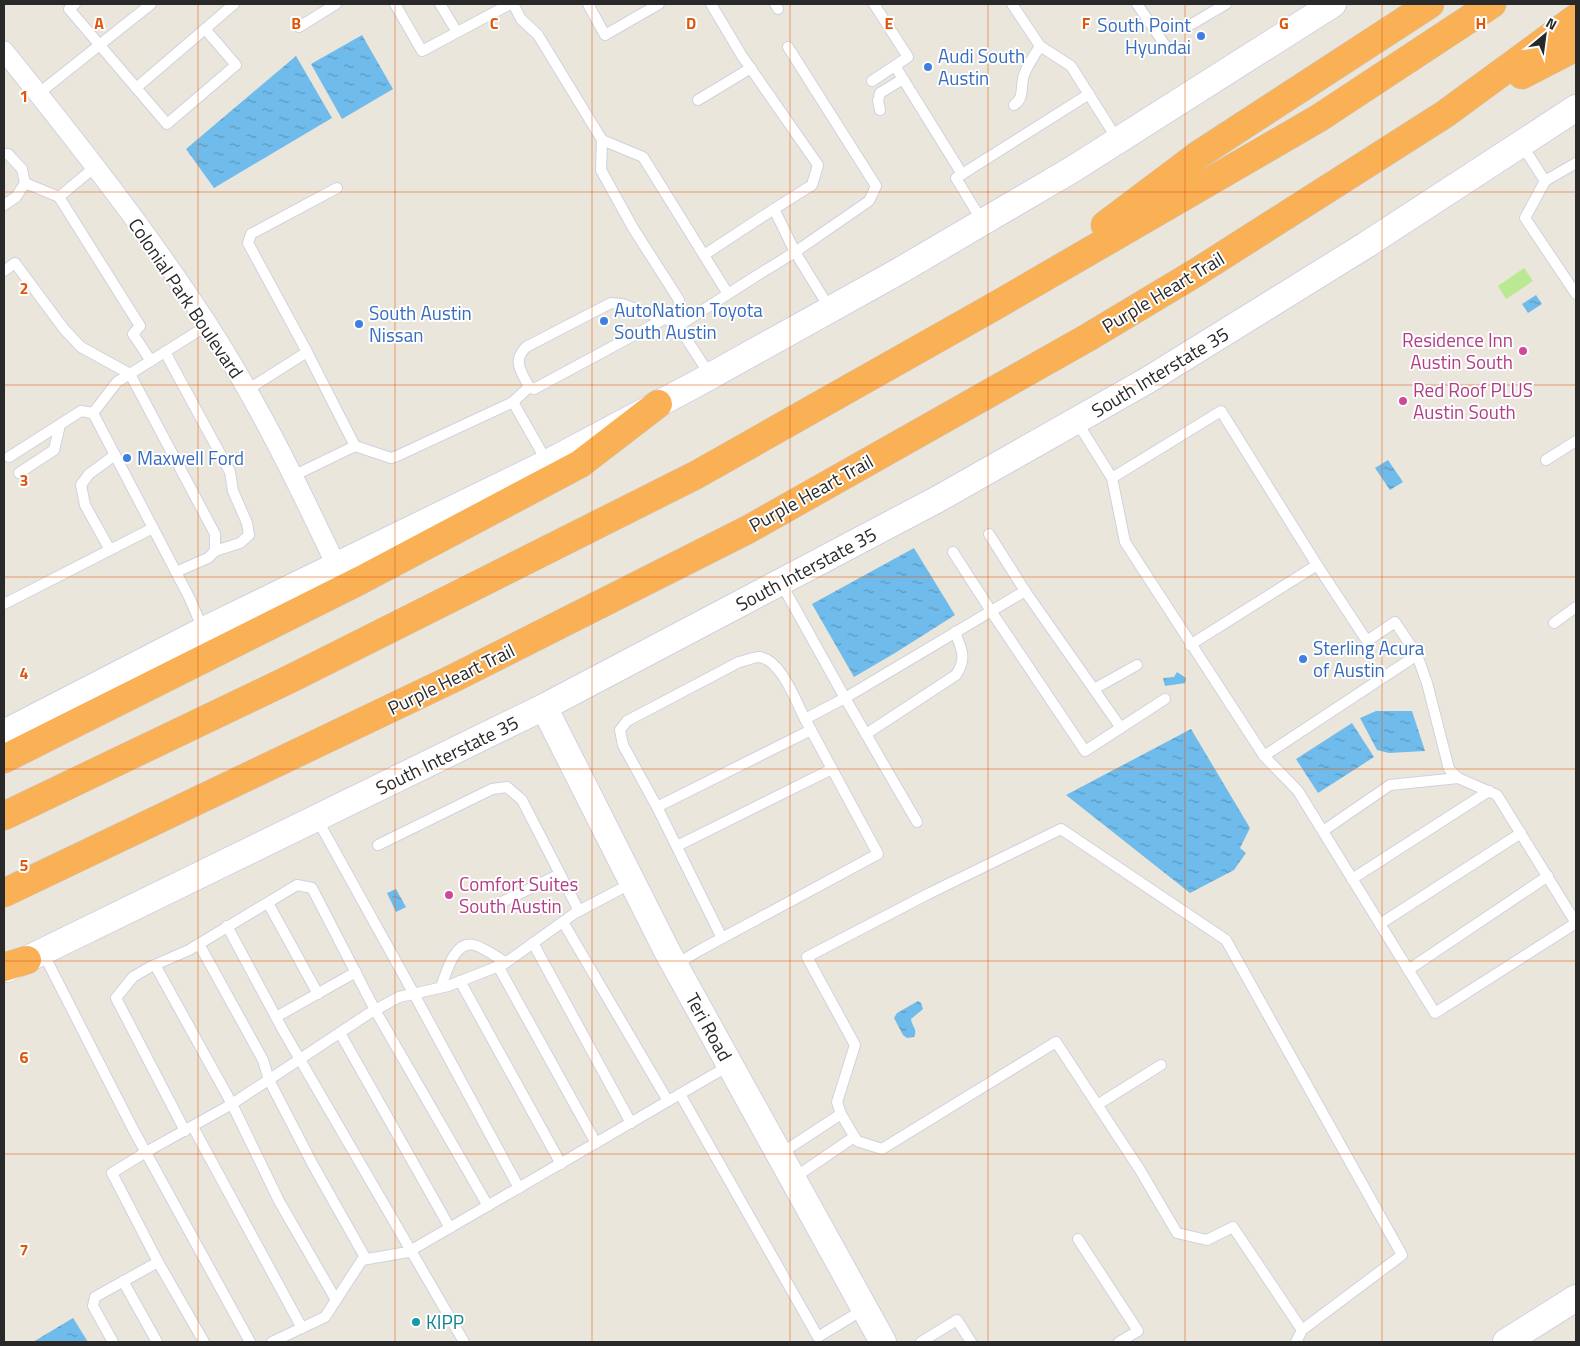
<svg xmlns="http://www.w3.org/2000/svg" width="1580" height="1346" font-family="'Titillium Web',sans-serif">
<style>
.pitch{fill:#bae893}
.water{fill:url(#water-ripples)}
.lines{fill:none;stroke-linecap:round;stroke-linejoin:round}
.lane-casing{stroke:#d0d1e1;stroke-width:12}
.street-casing{stroke:#d0d1e1;stroke-width:21}
.secondary-casing{stroke:#d0d1e1;stroke-width:28}
.highway-casing{stroke:#c7c7c7;stroke-width:29}
.lane{stroke:#fff;stroke-width:10}
.street{stroke:#fff;stroke-width:19}
.secondary{stroke:#fff;stroke-width:26}
.highway{stroke:#fab156;stroke-width:28}
.grid{fill:none;stroke:#de570d;stroke-width:1;stroke-opacity:0.55}
.shop-dot{fill:#3f7fe0;stroke:#fff;stroke-width:2}
.hotel-dot{fill:#d1479c;stroke:#fff;stroke-width:2}
.culture-dot{fill:#0f9aa8;stroke:#fff;stroke-width:2}
.labels{text-anchor:middle;stroke-width:4;stroke-linejoin:round;paint-order:stroke}
.shop-label{font-size:19px;fill:#366cbe;stroke:#fff;text-anchor:start}
.street-label{font-size:19px;fill:#292929;stroke:#fff}
.hotel-label{font-size:19px;fill:#b23c85;stroke:#fff;text-anchor:start}
.culture-label{font-size:19px;fill:#0d838f;stroke:#fff;text-anchor:start}
.grid-label{font-size:16px;text-anchor:middle;font-weight:bold;fill:#de570d;stroke:#fff;stroke-width:4;stroke-linejoin:round;paint-order:stroke}
</style>
<defs>
<pattern id="water-ripples" width="26" height="14" patternUnits="userSpaceOnUse" patternTransform="scale(1.25)"><rect width="26" height="14" fill="#6fbbeb"/><path d="M2 4q2-2 4 0t4 0M15 11q2-2 4 0t4 0" fill="none" stroke="#5b98be"/></pattern>
</defs>
<rect width="100%" height="100%" fill="#ebe6db"/>
<path class="pitch" d="M1524 268 1533 281 1506 299 1498 286Z"/>
<g class="water">
<path d="M362 35 393 89 342 119 311 64Z"/>
<path d="M296 56 332 118 214 188 186 149Z"/>
<path d="M1536 295 1542 304 1528 313 1522 304Z"/>
<path d="M1388 460 1403 482 1390 490 1375 468Z"/>
<path d="M914 548 955 615 895 653 854 677 812 604Z"/>
<path d="M1177 672 1186 678 1185 683 1165 686 1163 678 1174 677Z"/>
<path d="M1376 711H1412L1425 751 1389 753 1377 750 1360 718Z"/>
<path d="M1352 723 1374 757 1318 793 1296 759Z"/>
<path d="M1191 729 1250 828 1240 848 1246 853 1234 870 1190 893 1066 795Z"/>
<path d="M396 889 406 907 396 912 387 893Z"/>
<path d="M918 1001 921 1003 923 1009 911 1019C912 1027 918 1029 914 1037L907 1038 903 1035 894 1018 897 1013Z"/>
<path d="M73 1318 88 1342H33Z"/>
</g>
<g class="lines">
<defs>
<g id="lane">
<path d="M75 4 69 9 167 124 236 65 205 29 234 4"/>
<path d="M395 4 422 51 510 4"/>
<path d="M440 4 457 32"/>
<path d="M513 4 521 19 538 35 602 140 601 170 633 228 679 300 678 326"/>
<path d="M588 4 605 35 659 4"/>
<path d="M711 4 742 56 818 165 812 185 774 209 795 252 830 309"/>
<path d="M775 4 778 9"/>
<path d="M1012 4 1040 46 1071 66 1117 139"/>
<path d="M1137 4 1165 45"/>
<path d="M1192 24 1226 4"/>
<path d="M299 27 336 4"/>
<path d="M895 66 962 174"/>
<path d="M872 81 908 57 874 4"/>
<path d="M136 88 205 29"/>
<path d="M38 94 151 4"/>
<path d="M698 100 751 68"/>
<path d="M1014 105C1025 98 1020 86 1024 75 1027 65 1035 55 1040 46"/>
<path d="M880 110 878 101 880 93 903 79"/>
<path d="M602 140 643 157 728 294"/>
<path d="M1522 145 1545 181 1525 218 1576 294"/>
<path d="M4 154H8L22 169 25 183 16 197 4 205"/>
<path d="M96 166 59 197 140 326 133 334 151 361"/>
<path d="M1545 181 1576 163"/>
<path d="M25 183 59 197"/>
<path d="M982 221 956 178 1089 94"/>
<path d="M704 255 774 209"/>
<path d="M4 271 15 263 64 329 81 347 130 374 215 534V551L208 558 176 572"/>
<path d="M664 319 622 304 611 303 526 347C512 361 521 371 529 387L534 389 664 319 671 321 678 326 710 375"/>
<path d="M678 326 753 278 795 252 869 201 876 186 788 47"/>
<path d="M165 352 230 472 233 491 247 523 249 535 240 543 215 551"/>
<path d="M307 352 355 446"/>
<path d="M247 390 307 352 248 243 251 234 337 188"/>
<path d="M513 402 529 387"/>
<path d="M1077 422 1112 478 1125 542 1264 756 1417 655 1395 622 1367 641 1317 565 1221 411 1112 478"/>
<path d="M9 457 81 411 93 413"/>
<path d="M1546 460 1576 441"/>
<path d="M19 473 54 450 60 425"/>
<path d="M293 476 355 446 391 458 397 456 513 402 547 462"/>
<path d="M989 534 1025 591 1121 728"/>
<path d="M110 550 85 505 81 485 89 474 115 455"/>
<path d="M953 552 991 611 1085 751 1165 699"/>
<path d="M781 583 845 698 1025 591"/>
<path d="M4 604 153 528"/>
<path d="M1554 623 1576 607"/>
<path d="M203 629 189 597 93 413 117 382 208 325"/>
<path d="M1190 645 1317 565"/>
<path d="M1094 689 1137 665"/>
<path d="M866 734 956 675C967 658 962 650 955 632"/>
<path d="M1264 756 1298 791 1435 1013 1576 923 1497 795 1458 778 1449 769 1427 683 1417 655"/>
<path d="M657 807 623 745 620 730 627 721 739 662C745 661 753 657 759 657 781 659 796 702 805 719"/>
<path d="M317 819 414 994 519 1188"/>
<path d="M1323 831 1390 785 1458 778"/>
<path d="M378 845 492 789 507 787 522 800 579 911"/>
<path d="M677 846 832 769"/>
<path d="M1352 879 1489 791"/>
<path d="M268 903 318 994"/>
<path d="M500 903 560 874"/>
<path d="M563 922 668 1101"/>
<path d="M1380 924 1521 833"/>
<path d="M227 926 284 1032 464 1342"/>
<path d="M722 938 657 807 811 730"/>
<path d="M533 943 631 1123"/>
<path d="M199 944 263 1060 269 1080 313 1165 366 1259"/>
<path d="M43 953 133 1129 250 1342"/>
<path d="M155 965 232 1104 279 1201 336 1300"/>
<path d="M675 965 700 950 878 854 805 719 845 698 917 822"/>
<path d="M498 966 596 1143"/>
<path d="M1408 970 1548 876"/>
<path d="M460 981 561 1164"/>
<path d="M441 987C446 974 454 940 474 945 485 948 496 957 505 962"/>
<path d="M276 1017 356 972"/>
<path d="M340 1033 450 1228"/>
<path d="M680 1094 818 1337 864 1309"/>
<path d="M1097 1105 1161 1065"/>
<path d="M193 1127 302 1328"/>
<path d="M185 1131 116 998 133 977 150 967 189 950 297 885 312 888 375 1010 488 1206"/>
<path d="M780 1154 841 1114"/>
<path d="M794 1178 854 1137"/>
<path d="M1078 1239 1138 1331 1119 1342"/>
<path d="M158 1262 204 1342"/>
<path d="M123 1281 157 1342"/>
<path d="M113 1342 93 1306 95 1297 158 1262 112 1173 146 1152 232 1104 368 1014 399 997 448 986 504 964 575 913 632 883"/>
<path d="M272 1342 325 1317 362 1260 408 1252 730 1065"/>
<path d="M921 1342 957 1320 971 1342"/>
<path d="M1296 1342 1302 1330 1233 1227 1207 1240 1177 1233 1140 1170 1056 1042 882 1149 857 1141 841 1114 837 1102 855 1045 807 957 928 894 1061 829 1226 940 1402 1255 1302 1330"/>
</g>
<path id="street" d="M4 51C69 132 133 213 191 299 248 382 293 474 336 565"/>
<g id="secondary">
<path d="M544 707 667 951 883 1342"/>
<path d="M4 733 204 630 547 463 696 384 901 270 1073 169 1333 4"/>
<path d="M7 969 544 707 938 499 1148 380 1366 245 1576 108"/>
<path d="M1506 1342 1576 1298"/>
</g>
<g id="highway">
<path d="M1522 75 1576 47"/>
<path d="M1105 225 1198 155 1430 4"/>
<path d="M4 759 361 580 580 464 658 404"/>
<path d="M4 816 292 678 696 475 995 306 1319 118 1492 4"/>
<path d="M4 893 454 678 749 529 1087 338 1197 272 1445 114 1576 18"/>
<path d="M4 967 27 960"/>
</g>
</defs>
<use href="#lane" class="lane-casing"/>
<use href="#street" class="street-casing"/>
<use href="#secondary" class="secondary-casing"/>
<use href="#highway" class="highway-casing"/>
<use href="#lane" class="lane"/>
<use href="#street" class="street"/>
<use href="#secondary" class="secondary"/>
<use href="#highway" class="highway"/>
</g>
<path class="grid" d="M198 4V1342M395 4V1342M592 4V1342M790 4V1342M988 4V1342M1185 4V1342M1382 4V1342M4 192H1576M4 385H1576M4 577H1576M4 769H1576M4 961H1576M4 1154H1576"/>
<g class="shop-dot">
<circle cx="1201" cy="36" r="5"/>
<circle cx="928" cy="67" r="5"/>
<circle cx="604" cy="321" r="5"/>
<circle cx="359" cy="324" r="5"/>
<circle cx="127" cy="458" r="5"/>
<circle cx="1303" cy="659" r="5"/>
</g>
<g class="hotel-dot">
<circle cx="1523" cy="351" r="5"/>
<circle cx="1403" cy="401" r="5"/>
<circle cx="449" cy="895" r="5"/>
</g>
<circle class="culture-dot" cx="416" cy="1322" r="5"/>
<g class="labels">
<g class="shop-label">
<text x="1191" y="32" text-anchor="end">South Point<tspan x="1191" dy="22">Hyundai</tspan></text>
<text x="938" y="63">Audi South<tspan x="938" dy="22">Austin</tspan></text>
<text x="614" y="317">AutoNation Toyota<tspan x="614" dy="22">South Austin</tspan></text>
<text x="369" y="320">South Austin<tspan x="369" dy="22">Nissan</tspan></text>
<text x="137" y="465">Maxwell Ford</text>
<text x="1313" y="655">Sterling Acura<tspan x="1313" dy="22">of Austin</tspan></text>
</g>
<g class="street-label">
<text transform="translate(1163 292) rotate(-31)" y="7">Purple Heart Trail</text>
<text transform="translate(186 298) rotate(56)" y="7">Colonial Park Boulevard</text>
<text transform="translate(1160 372) rotate(-31)" y="7">South Interstate 35</text>
<text transform="translate(811 493) rotate(-29)" y="7">Purple Heart Trail</text>
<text transform="translate(806 569) rotate(-28)" y="7">South Interstate 35</text>
<text transform="translate(451 679) rotate(-26)" y="7">Purple Heart Trail</text>
<text transform="translate(447 755) rotate(-26)" y="7">South Interstate 35</text>
<text transform="translate(709 1027) rotate(61)" y="7">Teri Road</text>
</g>
<g class="hotel-label">
<text x="1513" y="347" text-anchor="end">Residence Inn<tspan x="1513" dy="22">Austin South</tspan></text>
<text x="1413" y="397">Red Roof PLUS<tspan x="1413" dy="22">Austin South</tspan></text>
<text x="459" y="891">Comfort Suites<tspan x="459" dy="22">South Austin</tspan></text>
</g>
<g class="culture-label">
<text x="426" y="1329">KIPP</text>
</g>
</g>
<g class="grid-label">
<text x="99" y="29">A</text>
<text x="296" y="29">B</text>
<text x="494" y="29">C</text>
<text x="691" y="29">D</text>
<text x="889" y="29">E</text>
<text x="1086" y="29">F</text>
<text x="1284" y="29">G</text>
<text x="1481" y="29">H</text>
<text x="24" y="102">1</text>
<text x="24" y="294">2</text>
<text x="24" y="486">3</text>
<text x="24" y="679">4</text>
<text x="24" y="871">5</text>
<text x="24" y="1063">6</text>
<text x="24" y="1256">7</text>
</g>
<rect width="1580" height="1346" fill="none" stroke="#292929" stroke-width="10"/>
<g transform="translate(1545 35) rotate(29)" stroke="#ffffff" stroke-width="4" paint-order="stroke">
<path d="M0-4L9 19L0 12L-9 19Z" fill="#292929"/>
<text y="-8" font-size="14" font-weight="bold" text-anchor="middle" fill="#292929">N</text>
</g>
</svg>
